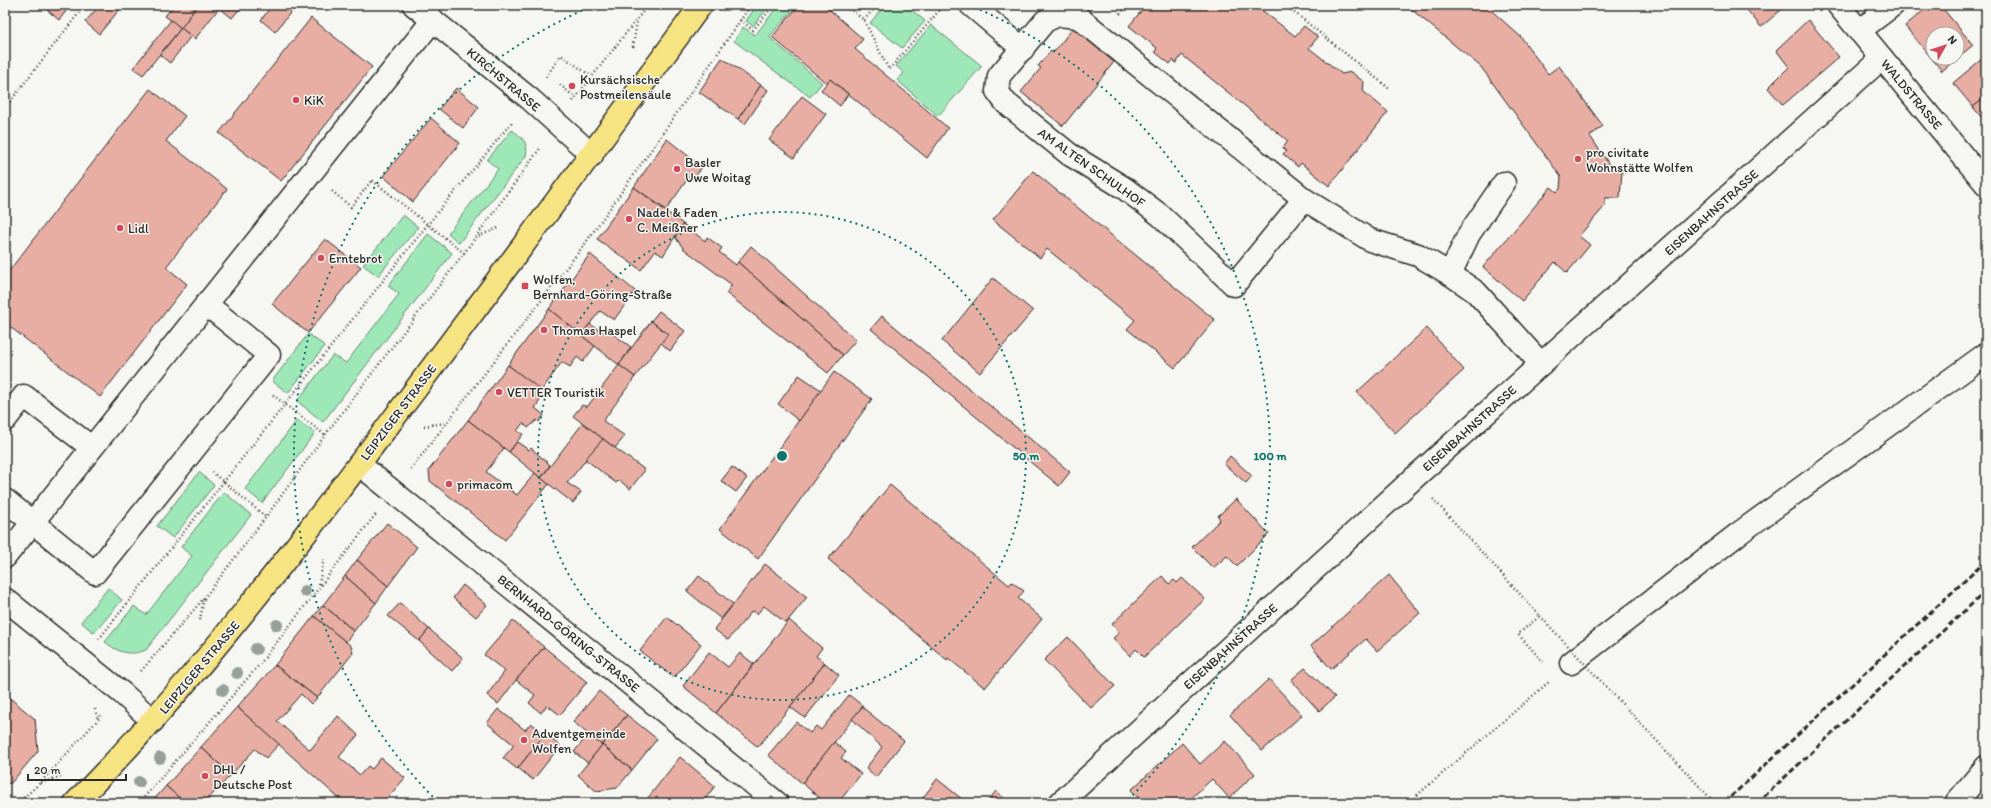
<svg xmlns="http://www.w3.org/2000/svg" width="1991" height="808" font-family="Itim,sans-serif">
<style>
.green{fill:#9ee7b6;stroke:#648970}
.building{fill:#e8aea3;stroke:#2b2b2b;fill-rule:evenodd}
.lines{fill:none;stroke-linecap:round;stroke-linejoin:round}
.minor-casing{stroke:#2b2b2b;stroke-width:25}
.major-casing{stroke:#2b2b2b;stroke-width:25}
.path{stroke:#2b2b2b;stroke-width:2.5;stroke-dasharray:1 3;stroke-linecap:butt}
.minor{stroke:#f6f6f2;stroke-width:22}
.major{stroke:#f6e381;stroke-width:22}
.rail{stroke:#2b2b2b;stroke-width:3;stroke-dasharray:6 3;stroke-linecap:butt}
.path-bridge{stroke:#2b2b2b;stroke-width:2.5;stroke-dasharray:1 3;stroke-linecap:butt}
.tree{fill:#96a098}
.ring{fill:none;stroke:#0f766e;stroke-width:2;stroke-dasharray:2 4}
.poi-dot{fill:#d1495b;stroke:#f6f6f2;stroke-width:1.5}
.labels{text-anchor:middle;stroke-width:3;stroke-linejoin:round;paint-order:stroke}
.street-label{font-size:13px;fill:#2b2b2b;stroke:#f6f6f2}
.poi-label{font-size:13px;fill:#2b2b2b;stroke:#f6f6f2;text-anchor:start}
.centre{fill:#0f766e;stroke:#f6f6f2;stroke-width:2}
.ring-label{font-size:12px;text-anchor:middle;font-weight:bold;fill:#0f766e;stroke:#f6f6f2;stroke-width:3;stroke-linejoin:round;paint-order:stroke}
</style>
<rect width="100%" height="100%" fill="#f6f6f2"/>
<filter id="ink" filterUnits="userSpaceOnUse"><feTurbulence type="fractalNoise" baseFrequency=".025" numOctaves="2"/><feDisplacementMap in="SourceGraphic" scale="8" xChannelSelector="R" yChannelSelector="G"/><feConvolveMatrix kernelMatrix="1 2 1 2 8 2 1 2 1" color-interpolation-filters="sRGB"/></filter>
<g filter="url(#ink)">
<g class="green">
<path d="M757 5H770L753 26 746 21Z"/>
<path d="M779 5H797L769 37 822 83 810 97 734 41 743 27 755 35Z"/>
<path d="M885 5H906L925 21 902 48 870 23Z"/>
<path d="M931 25 982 66 938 116 897 80 904 73 896 66Z"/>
<path d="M512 130C522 137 529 143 526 156L459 243 448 233 498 169 487 160Z"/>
<path d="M403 215 418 227 378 276 363 265Z"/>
<path d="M428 234 452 253 323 422 297 401 333 355 346 363 399 294 388 286Z"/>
<path d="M308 334 325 346 288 393 272 381Z"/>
<path d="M297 420 315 433 262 503 245 489Z"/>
<path d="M199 472 214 485 173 538 157 526Z"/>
<path d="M224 492 251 515 146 650C130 656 119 653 105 642L134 606 146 615 192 556 181 547Z"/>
<path d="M108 588 122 600 94 633 81 622Z"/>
</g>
<g class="building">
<path d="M49 5H71L59 20 46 9Z"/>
<path d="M100 5H114L120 9 99 34 85 22Z"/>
<path d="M174 5H198L181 28 165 16Z"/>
<path d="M198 5H216L219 8 195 39 181 28Z"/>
<path d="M216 5H243L232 18Z"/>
<path d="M272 5H293L295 7 275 32 261 20Z"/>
<path d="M799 5H824L863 39 855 49 948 128 927 158 830 79 826 83 772 37Z"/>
<path d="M1146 5H1255L1295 36 1304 26 1318 37 1309 48 1342 74 1351 72 1364 82 1363 91 1388 112 1329 186 1301 163 1298 167 1283 154 1286 151 1283 148 1288 141 1182 55 1176 63 1173 60 1170 64 1155 52 1157 48 1129 26Z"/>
<path d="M1406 5H1496L1492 11 1521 37 1548 74 1559 66 1603 126 1590 136 1613 170H1622L1620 198H1605V206L1579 236 1590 245 1567 273 1555 262 1522 301 1483 267 1551 187 1557 192 1560 189 1561 177 1481 67Z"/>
<path d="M1743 5H1787L1761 27Z"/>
<path d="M1930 5H1940L1973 45 1942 71 1905 26ZM1933 34H1957V58H1933Z"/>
<path d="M311 18 372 67 281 181 219 133Z"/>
<path d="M171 20 181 28 143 75 133 68Z"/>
<path d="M1808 20 1839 57 1783 105 1768 88 1789 67 1776 50Z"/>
<path d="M181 28 191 36 170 63 160 55Z"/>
<path d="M1073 28 1114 62 1063 126 1021 92 1041 68 1038 66 1051 51 1053 53Z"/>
<path d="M722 58 761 85 738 119 699 92Z"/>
<path d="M1983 58 1986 61V97L1973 107 1953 83Z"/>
<path d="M830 79 848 94 840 106 821 90Z"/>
<path d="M761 85 768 90 745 124 738 119Z"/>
<path d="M456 88 479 107 463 128 439 109Z"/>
<path d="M150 89 185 116 166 141 227 189 166 267 187 284 100 397 5 323V276Z"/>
<path d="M802 96 826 114 794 158 769 140Z"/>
<path d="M1986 97V123L1973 107Z"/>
<path d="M431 118 460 143 413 202 383 176Z"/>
<path d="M667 139 702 167 693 180 689 177 666 210 634 187Z"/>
<path d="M1033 171 1215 320 1175 368 1127 329 1135 320 1047 249 1040 258 993 220Z"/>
<path d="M634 187 683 224 663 256 655 251 641 270 597 239Z"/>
<path d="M683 224 705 241 707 237 722 248 719 252 736 265 738 262 843 355 828 373 726 293 732 285 684 249 675 237Z"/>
<path d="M325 239 361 267 308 333 272 304Z"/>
<path d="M751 246 856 340 843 355 738 262Z"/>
<path d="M590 254 635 291 614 320 600 311 581 335 549 309Z"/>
<path d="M993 278 1033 311 980 373 942 341Z"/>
<path d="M549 309 595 346 583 362 577 357 570 367 562 362 541 391 508 365Z"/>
<path d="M659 311 685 331 670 351 661 343 668 334 651 321Z"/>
<path d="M882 316 1070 472 1059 486 871 329Z"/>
<path d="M651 321 668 334 635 377 619 365Z"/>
<path d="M590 324 602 332 605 328 631 347 619 365 581 335Z"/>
<path d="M1427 328 1464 370 1395 433 1357 392Z"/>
<path d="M508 365 545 393 535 408 544 415 539 422 537 420 528 428 523 423 517 431 523 434 509 452 468 420Z"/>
<path d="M619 365 635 377 603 421 625 436 615 448 573 416 582 405 587 407Z"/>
<path d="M834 372 872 399 758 559 720 529Z"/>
<path d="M799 375 821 390 799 421 778 404Z"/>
<path d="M468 420 504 448 486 472 517 495 535 473 549 484 505 540 430 481 429 470Z"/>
<path d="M583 423 603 439 567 483 581 492 573 503 541 478Z"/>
<path d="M603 439 645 470 630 489 619 480 616 483 585 459Z"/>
<path d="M517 442 529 450 531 448 550 465 541 478 509 452Z"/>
<path d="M1230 456 1252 476 1246 483 1224 464Z"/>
<path d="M732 467 747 478 736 492 721 481Z"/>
<path d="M890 485 1009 585 1012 582 1024 591 1018 598 1042 619 985 688 948 658 947 660 828 559Z"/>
<path d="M1236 499 1269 534 1237 566 1227 556 1213 568 1192 547 1220 520 1218 516Z"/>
<path d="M387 523 417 547 388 586 357 560Z"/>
<path d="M357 560 388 586 376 603 345 576Z"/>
<path d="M765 564 807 597 786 623 764 606 757 614 752 611 728 640 714 629Z"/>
<path d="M1389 575 1420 613 1377 651 1366 639 1331 669 1311 646Z"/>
<path d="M345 576 376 603 354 631 323 605Z"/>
<path d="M699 576 733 604 721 619 687 591Z"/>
<path d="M1162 576 1169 584 1174 580 1177 583 1182 578 1205 599 1144 657 1136 649 1130 656 1113 638 1119 633 1112 624Z"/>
<path d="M463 585 487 605 476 617 453 598Z"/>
<path d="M400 603 429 629 419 641 388 616Z"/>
<path d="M323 605 354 631 346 642 314 616Z"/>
<path d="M314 616 351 646 353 653 317 698 275 665Z"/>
<path d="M667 617 701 644 674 678 640 651Z"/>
<path d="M789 620 822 648 816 656 825 663 758 747 716 713Z"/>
<path d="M513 621 544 647 516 680 498 704 487 695 505 671 484 655Z"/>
<path d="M429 629 463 658 452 671 419 641Z"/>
<path d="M1068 637 1115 686 1091 708 1044 660Z"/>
<path d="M544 647 587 682 560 715 547 705 541 713 529 703 535 695 516 680Z"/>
<path d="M709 652 728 667 740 653 754 664 716 713 683 686Z"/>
<path d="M825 663 839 675 805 718 790 707Z"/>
<path d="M275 665 317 698 311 704 301 694 277 721 310 750 338 716 358 735 339 757 360 775 368 766 372 769 381 758 405 778 383 803 381 800 378 803H344L237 707Z"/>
<path d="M1305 668 1335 697 1319 711 1291 680Z"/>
<path d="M1269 679 1302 715 1262 751 1230 715Z"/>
<path d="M599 691 627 715 602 745 573 722Z"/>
<path d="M5 694 35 719 38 751 11 783 5 784Z"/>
<path d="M849 695 863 706 802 783 768 755 796 722 810 733 816 726 821 730Z"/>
<path d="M237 707 279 744 266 758 255 749 231 775 201 747Z"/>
<path d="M862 707 904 741 876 777 866 768 882 747 852 719Z"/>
<path d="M498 709 525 730 531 723 545 734 517 769 503 758 514 745 487 723Z"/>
<path d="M627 715 657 739 632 770 602 745Z"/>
<path d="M545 734 560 746 533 780 518 768Z"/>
<path d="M588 735 602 745 588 763 574 752Z"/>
<path d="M1225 741 1255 774 1229 798 1212 779 1186 803H1143L1131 790 1182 743 1200 764Z"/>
<path d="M834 742 846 752 841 758 861 774 838 803H826L802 783Z"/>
<path d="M602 745 632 770 617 788 596 791 578 775Z"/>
<path d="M201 747 231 775 208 799 212 803H185L166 786Z"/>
<path d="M680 757 715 786 705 799 710 803H667L665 801 663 803H644Z"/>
<path d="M937 779 967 803H919Z"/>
<path d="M166 786 185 803H151Z"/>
<path d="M996 791 1009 803H986Z"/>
</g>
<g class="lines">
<defs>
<g id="minor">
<path d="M414 5 530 99 592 155"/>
<path d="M971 5 1023 49"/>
<path d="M1838 5 1986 184"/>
<path d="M1859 31 1893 5"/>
<path d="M1304 199 1234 285 1160 215 1124 188 1069 154 1006 103 997 91 999 76 1045 21 1058 15 1078 17 1304 199 1370 240 1418 255 1450 274 1476 292 1541 364"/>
<path d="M1450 274 1469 234 1504 183"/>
<path d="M5 420 24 396 91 447"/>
<path d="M359 464 777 803"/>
<path d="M5 500 95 573 269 355 206 304"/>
<path d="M5 557 433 20"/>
<path d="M5 599 122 693 153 721"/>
<path d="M1571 663 1738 534 1986 354"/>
<path d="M1060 803 1414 478 1882 58"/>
<path d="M1956 803 1986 767"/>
</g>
<path id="major" d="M75 803C194 683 295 549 397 414 499 278 601 142 701 5"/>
</defs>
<use href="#minor" class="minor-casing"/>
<use href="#major" class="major-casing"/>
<g class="path">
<path d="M837 5 851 10 864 20 889 70 942 7"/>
<path d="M1285 5 1391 90"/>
<path d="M1120 14 1128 5"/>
<path d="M740 20 753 30 774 5"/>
<path d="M864 20 877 5"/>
<path d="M633 47 637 21"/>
<path d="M546 77 561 55 591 76"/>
<path d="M560 85 576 98"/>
<path d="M573 101 648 5"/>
<path d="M5 108 85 5"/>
<path d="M332 191 351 207 372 180 464 253"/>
<path d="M475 238 500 227"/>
<path d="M273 395 325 435"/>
<path d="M424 426 445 423"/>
<path d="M411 469 584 245 661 136 751 5"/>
<path d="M212 472 266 517"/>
<path d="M1433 499 1540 616 1518 634 1543 662"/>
<path d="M319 584 324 558"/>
<path d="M200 620 204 597"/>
<path d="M99 639 428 224 513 121"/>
<path d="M141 671 205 597 266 517 325 435 464 253 541 147"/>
<path d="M95 709 98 719"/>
<path d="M41 783 61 776"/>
<path d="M18 803 40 783 103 714"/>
<path d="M139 803 260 664 376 514"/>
<path d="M1408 803 1550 681"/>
</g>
<use href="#minor" class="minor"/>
<use href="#major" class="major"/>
<g class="rail">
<path d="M1724 803 1986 561"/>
<path d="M1757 803 1986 591"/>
</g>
<path class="path-bridge" d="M1540 616 1715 803"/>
</g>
<g class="tree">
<circle cx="305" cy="591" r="6"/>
<circle cx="277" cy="625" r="6"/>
<circle cx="256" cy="649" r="6"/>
<circle cx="237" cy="673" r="6"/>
<circle cx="223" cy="690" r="6"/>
<circle cx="160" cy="758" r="6"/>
<circle cx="139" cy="782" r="6"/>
</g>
</g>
<g class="ring">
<circle cx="782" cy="456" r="244"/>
<path d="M437 801A488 488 0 0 1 595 5M969 5A488 488 0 0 1 1127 801"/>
</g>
<g class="poi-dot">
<circle cx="572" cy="86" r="4"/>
<circle cx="296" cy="100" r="4"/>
<circle cx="1578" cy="159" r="4"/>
<circle cx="677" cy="169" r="4"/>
<circle cx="629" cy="219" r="4"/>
<circle cx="120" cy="228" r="4"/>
<circle cx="321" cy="258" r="4"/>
<rect x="521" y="282" width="8" height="8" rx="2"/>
<circle cx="544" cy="330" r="4"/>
<circle cx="499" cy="392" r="4"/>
<circle cx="449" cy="484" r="4"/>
<circle cx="524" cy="740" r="4"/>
<circle cx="205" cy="776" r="4"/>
</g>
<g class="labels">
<g class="street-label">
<text transform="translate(504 79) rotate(40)" y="5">KIRCHSTRASSE</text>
<text transform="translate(1912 94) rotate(50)" y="5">WALDSTRASSE</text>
<text transform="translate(1092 167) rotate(35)" y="5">AM ALTEN SCHULHOF</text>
<text transform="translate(1711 212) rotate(-42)" y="5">EISENBAHNSTRASSE</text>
<text transform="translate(398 412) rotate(-53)" y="5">LEIPZIGER STRASSE</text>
<text transform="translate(1469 428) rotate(-42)" y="5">EISENBAHNSTRASSE</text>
<text transform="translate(569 633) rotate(39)" y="5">BERNHARD-GÖRING-STRASSE</text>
<text transform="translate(1230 646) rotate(-42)" y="5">EISENBAHNSTRASSE</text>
<text transform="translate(199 667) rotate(-50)" y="5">LEIPZIGER STRASSE</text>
</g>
<g class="poi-label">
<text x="580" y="84">Kursächsische<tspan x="580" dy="15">Postmeilensäule</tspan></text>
<text x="304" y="105">KiK</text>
<text x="1586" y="157">pro civitate<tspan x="1586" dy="15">Wohnstätte Wolfen</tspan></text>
<text x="685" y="167">Basler<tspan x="685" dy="15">Uwe Woitag</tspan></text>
<text x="637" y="217">Nadel &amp; Faden<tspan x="637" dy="15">C. Meißner</tspan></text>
<text x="128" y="233">Lidl</text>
<text x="329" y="263">Erntebrot</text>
<text x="533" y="284">Wolfen,<tspan x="533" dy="15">Bernhard-Göring-Straße</tspan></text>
<text x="552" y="335">Thomas Haspel</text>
<text x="507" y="397">VETTER Touristik</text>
<text x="457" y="489">primacom</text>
<text x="532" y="738">Adventgemeinde<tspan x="532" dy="15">Wolfen</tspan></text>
<text x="213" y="774">DHL /<tspan x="213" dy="15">Deutsche Post</tspan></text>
</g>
</g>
<circle cx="782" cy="456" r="6" class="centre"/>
<g class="ring-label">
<text x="1026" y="460">50 m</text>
<text x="1270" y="460">100 m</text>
</g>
<rect width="1991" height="808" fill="none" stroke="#f6f6f2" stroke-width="20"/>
<rect x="10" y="10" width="1971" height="788" fill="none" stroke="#2b2b2b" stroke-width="1.5" filter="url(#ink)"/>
<g transform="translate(1945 46) rotate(51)"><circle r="19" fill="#f6f6f2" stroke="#a5a5a2"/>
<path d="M0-3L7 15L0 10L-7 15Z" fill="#d1495b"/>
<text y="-6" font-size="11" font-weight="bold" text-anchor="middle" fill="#2b2b2b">N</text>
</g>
<path d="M28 774v6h98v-6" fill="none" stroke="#2b2b2b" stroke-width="2"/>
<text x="34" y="774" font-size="12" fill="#2b2b2b" stroke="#f6f6f2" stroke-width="3" paint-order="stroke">20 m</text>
</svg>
